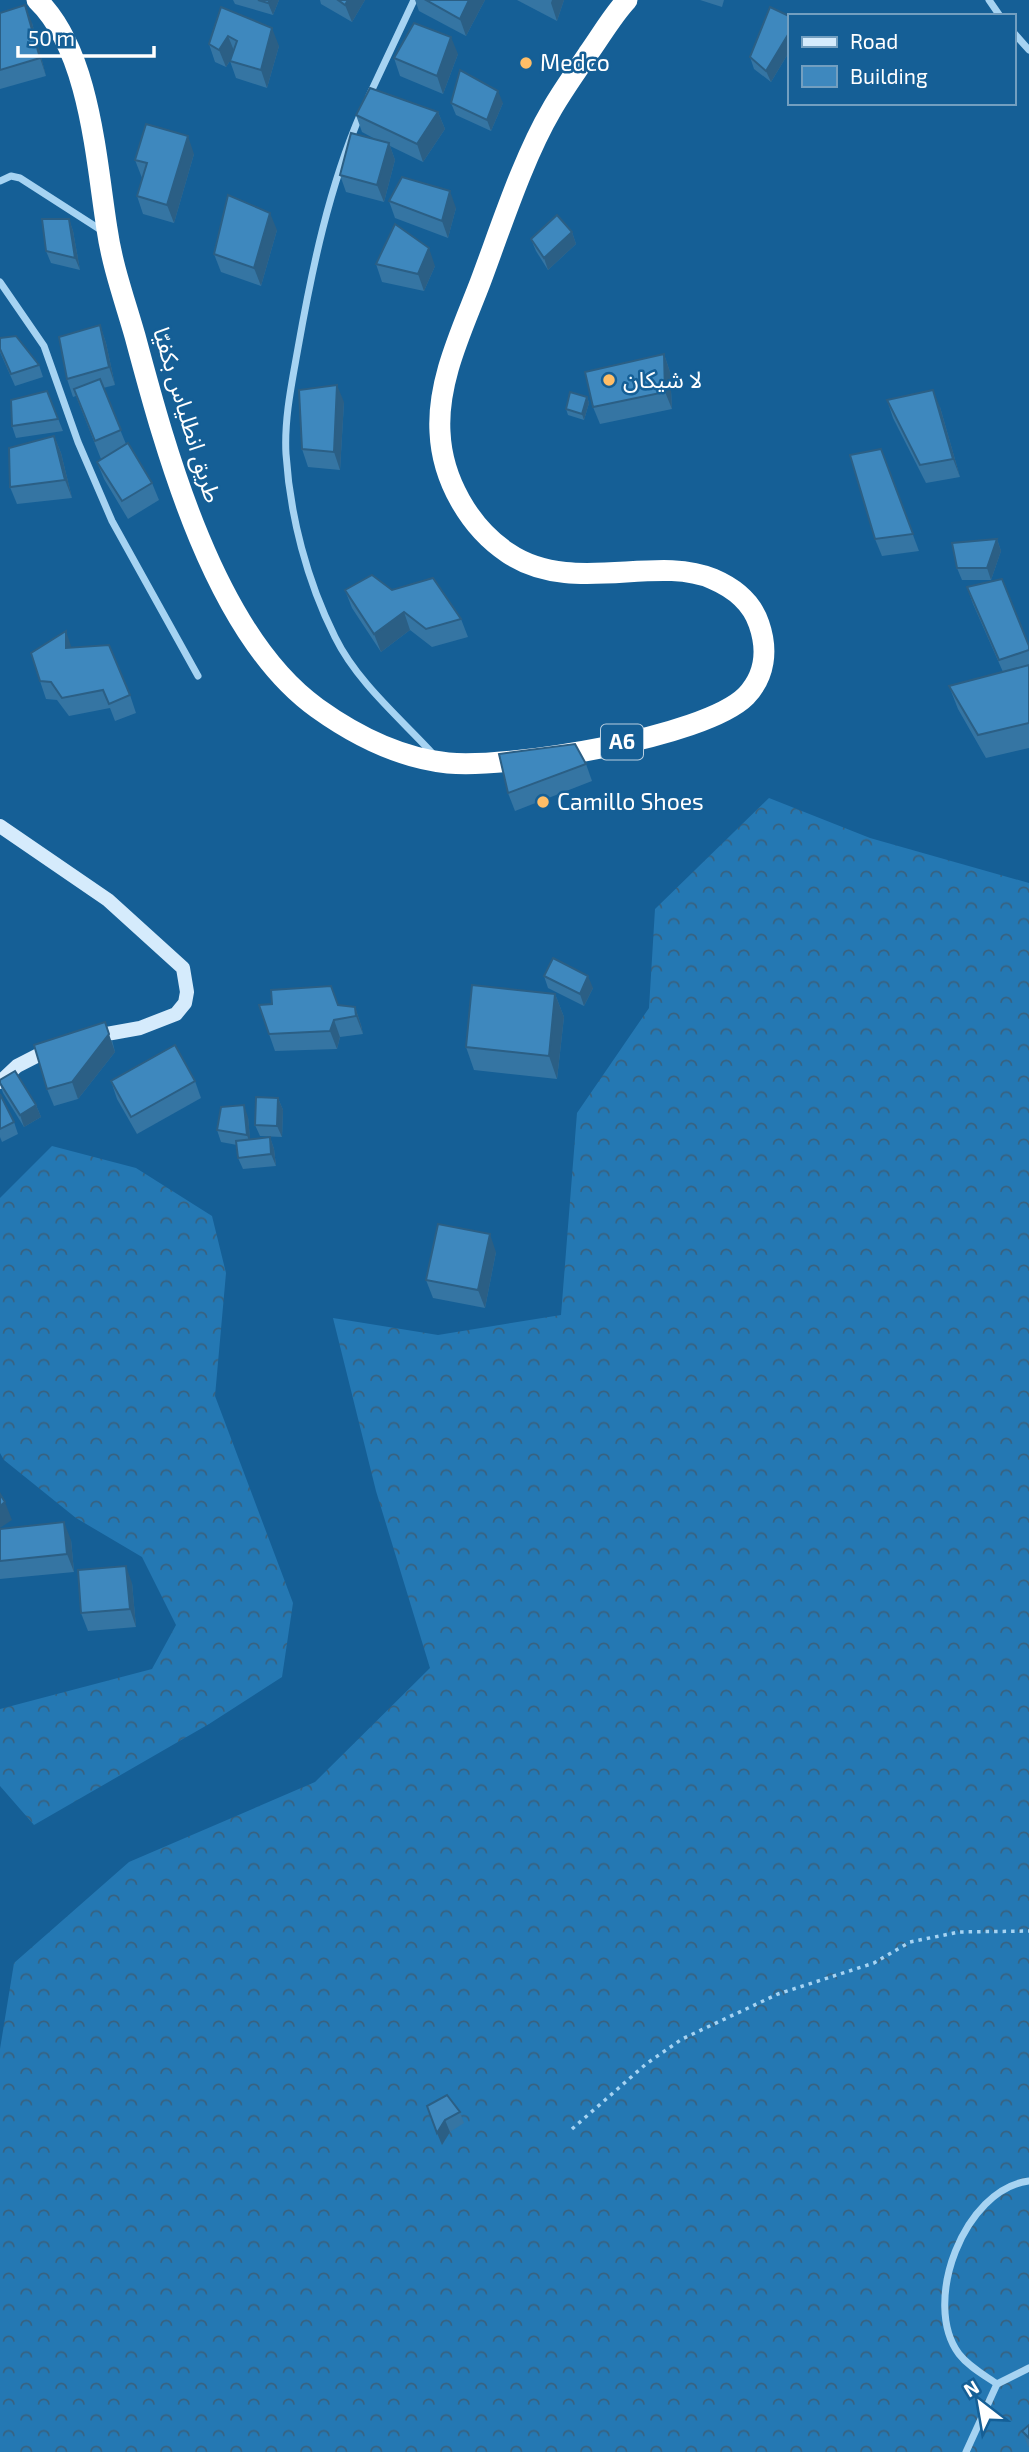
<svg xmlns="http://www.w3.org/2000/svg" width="1029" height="2452" font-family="'Exo 2','Noto Sans Arabic',sans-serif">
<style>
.forest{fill:url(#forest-crowns)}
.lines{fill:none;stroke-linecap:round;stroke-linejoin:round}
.path{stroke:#a6d3f2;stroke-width:3.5;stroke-dasharray:3.5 5;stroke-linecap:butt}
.street{stroke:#a6d3f2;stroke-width:7}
.secondary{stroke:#d5ebfc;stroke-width:14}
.highway{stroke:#fff;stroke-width:21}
.wall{fill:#3575a3}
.shaded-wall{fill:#2b5f85}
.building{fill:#3e88be;stroke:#2b5f85;stroke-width:2}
.poi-dot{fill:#ffbe67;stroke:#155f96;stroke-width:2.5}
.labels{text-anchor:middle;stroke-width:5;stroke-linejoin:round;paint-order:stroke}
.shield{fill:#155f96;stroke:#b9cfe0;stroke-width:2}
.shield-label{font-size:21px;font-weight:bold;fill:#fff}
.poi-label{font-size:23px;fill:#fff;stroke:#155f96;text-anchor:start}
.street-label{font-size:23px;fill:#fff;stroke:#155f96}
</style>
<defs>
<pattern id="forest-crowns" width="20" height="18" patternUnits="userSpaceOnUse" patternTransform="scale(1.75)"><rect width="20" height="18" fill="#2478b3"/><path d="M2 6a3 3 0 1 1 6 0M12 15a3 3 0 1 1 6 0" fill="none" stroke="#386280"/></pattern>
</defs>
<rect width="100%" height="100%" fill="#155f96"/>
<g class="forest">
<path d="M769 798 870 838 1029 883V2452H0V2049L14 1963 129 1862 315 1782 430 1668 376 1491 333 1318 438 1335 561 1315 577 1113 649 1008 655 909Z"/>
<path d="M52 1146 136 1168 212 1216 226 1273 215 1396 293 1603 282 1677 209 1724 34 1825 0 1786V1709L152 1669 176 1625 142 1557 76 1518 4 1460 0 1453V1198Z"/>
</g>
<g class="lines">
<path class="path" d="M572 2129 646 2064 682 2039 778 1994 874 1963 910 1942 959 1932 1029 1931"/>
<g class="street">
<path d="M989 0 1000 16"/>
<path d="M1013 32 1029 50"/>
<path d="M369 96 414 0"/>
<path d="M361 113C329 187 312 269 298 348 292 382 284 419 286 454 290 516 307 581 335 637 357 682 400 718 434 755"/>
<path d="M0 181 11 176 20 178 104 232"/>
<path d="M0 282 44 346 78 442 112 521 198 676"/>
<path d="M997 2384C984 2375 969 2367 959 2354 921 2303 964 2189 1029 2181"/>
<path d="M966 2452 997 2384 1029 2368"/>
</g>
<g class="secondary">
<path d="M0 826 108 900 183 968 187 992 185 1003 176 1014 140 1028 90 1037"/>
<path d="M0 1082 17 1066 54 1047"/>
</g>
<path class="highway" d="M37 0C90 51 96 160 107 229 112 265 125 301 135 336 166 452 215 635 317 708 356 736 400 758 448 763 507 769 704 738 746 696 765 676 768 650 759 624 752 603 734 588 713 579 656 554 571 596 508 553 469 527 442 479 440 432 437 381 462 330 480 283 500 230 523 158 552 109 563 90 576 72 588 54 601 36 612 16 627 0"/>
</g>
<g class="wall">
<path d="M233 0H279L273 15 235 4Z"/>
<path d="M320 0H365L352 22 321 4Z"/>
<path d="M415 0H485L466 36 419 11Z"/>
<path d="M517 0H564L557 21Z"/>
<path d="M700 0H724L722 7Z"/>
<path d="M221 7 279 46 267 88 236 78 230 61 226 67 215 62 209 44Z"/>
<path d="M0 13 32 23 46 76 0 89Z"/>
<path d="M789 16V52L771 82 754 69 750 57Z"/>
<path d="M458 54 443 94 400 76 394 58Z"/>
<path d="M451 103H503L491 131 456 115Z"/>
<path d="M438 112 445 129 423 162 390 146 395 160 384 202 346 192 340 175 377 140 362 132 356 115Z"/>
<path d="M194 154 174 223 143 214 137 196 142 178 135 160Z"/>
<path d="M389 201 456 208 448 238 395 218Z"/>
<path d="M69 219 73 231 80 270 51 263 46 251Z"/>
<path d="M277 230 261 286 221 272 214 254Z"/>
<path d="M572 232 576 244 548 270 536 251 531 239Z"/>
<path d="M376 264 435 266 424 291 382 282Z"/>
<path d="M100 325 106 343 115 385 103 388 126 444 152 483 159 500 128 519 104 479 97 462 101 459 76 396 73 397 67 379Z"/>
<path d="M0 338 39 365 43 377 15 386 0 352Z"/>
<path d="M664 354 670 372 672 409 600 424 593 407Z"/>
<path d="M47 391 63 431 16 438 12 426Z"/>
<path d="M587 397 589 403 584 420 568 415 566 409Z"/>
<path d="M887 400 940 407 960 477 926 483 893 418Z"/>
<path d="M344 402 340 470 308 467 302 449Z"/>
<path d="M54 436 61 453 72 498 17 504 10 487Z"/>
<path d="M881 449 919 551 882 556 875 539Z"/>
<path d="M997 539 1001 551 991 580H962L957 568Z"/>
<path d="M967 587 1029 646V748L986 758 958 709 949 686 1003 672 973 604Z"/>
<path d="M345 590H392L461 619 468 637 432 647 410 630 381 652 352 608Z"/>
<path d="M72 648 130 695 136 713 115 721 110 708 69 716 57 700 46 699 40 681Z"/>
<path d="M586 764 592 781 515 811 508 793Z"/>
<path d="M544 976 593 988 584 1006 548 988Z"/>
<path d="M555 994 564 1017 557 1079 474 1070 466 1047Z"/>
<path d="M355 1007 361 1025 363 1034 340 1037 337 1049 275 1051 269 1034Z"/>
<path d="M112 1040 115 1052 78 1099 54 1106 47 1089Z"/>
<path d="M0 1080 36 1105 41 1117 24 1127 3 1093 0 1084Z"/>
<path d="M111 1081H195L201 1098 137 1134 117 1099Z"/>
<path d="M0 1094 14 1122 18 1134 2 1142 0 1137Z"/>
<path d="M278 1098 283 1110 282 1137 260 1136 255 1125Z"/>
<path d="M248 1117 250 1139 270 1137 274 1149 276 1166 243 1169 238 1158 237 1145 221 1142 217 1130Z"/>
<path d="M496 1252 485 1308 433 1298 426 1280Z"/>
<path d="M0 1529 71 1540 74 1572 0 1579Z"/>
<path d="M132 1583 136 1627 88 1631 81 1613Z"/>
<path d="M427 2106 460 2112 464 2123 450 2132 442 2145Z"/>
<path d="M1029 2425V2449L1022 2431Z"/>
</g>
<g class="shaded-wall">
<path d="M270 0H279L273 15 268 3Z"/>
<path d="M348 0H365L352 22 345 5Z"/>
<path d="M469 0H485L466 36 460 19Z"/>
<path d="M552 0H564L557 21 551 3Z"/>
<path d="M25 5 32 23 46 76 40 58Z"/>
<path d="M272 28 279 46 267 88 261 70Z"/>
<path d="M789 33V52L771 82 766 71Z"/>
<path d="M228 36 235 53 226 67 219 50Z"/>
<path d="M451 37 458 54 443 94 437 76Z"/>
<path d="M498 91 503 103 491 131 487 120Z"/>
<path d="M438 112 445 129 423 162 417 144Z"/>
<path d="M188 136 194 154 174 223 167 205Z"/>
<path d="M389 143 395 160 384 202 377 185Z"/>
<path d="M450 191 456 208 448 238 442 221Z"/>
<path d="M270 213 277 230 261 286 254 268Z"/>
<path d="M69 219 73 231 80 270 75 258Z"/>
<path d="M572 232 576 244 548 270 544 258Z"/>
<path d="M429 248 435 266 424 291 418 274Z"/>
<path d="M100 325 106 343 115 385 109 367Z"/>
<path d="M664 354 670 372 672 409 665 392Z"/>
<path d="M337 385 344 402 340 470 334 452Z"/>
<path d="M933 390 940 407 960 477 953 459Z"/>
<path d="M587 397 589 403 584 420 582 414Z"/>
<path d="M54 436 61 453 72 498 65 480Z"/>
<path d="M997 539 1001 551 991 580 987 568Z"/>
<path d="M404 612 410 630 381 652 374 634Z"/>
<path d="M66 631 72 649 66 648Z"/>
<path d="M588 976 593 988 584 1006 580 994Z"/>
<path d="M555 994 564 1017 557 1079 549 1056Z"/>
<path d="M355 1007 361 1025 363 1034 356 1016Z"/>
<path d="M334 1020 340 1037 337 1049 330 1031Z"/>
<path d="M105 1022 115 1052 78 1099 72 1082Z"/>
<path d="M278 1098 283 1110 282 1137 277 1126Z"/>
<path d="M36 1105 41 1117 24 1127 20 1115Z"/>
<path d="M244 1105 248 1117 251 1147 247 1135Z"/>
<path d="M270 1137 274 1149 276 1166 271 1154Z"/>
<path d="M490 1234 496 1252 485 1308 478 1290Z"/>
<path d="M5 1502 12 1520 0 1528V1506Z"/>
<path d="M64 1522 71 1540 74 1572 67 1554Z"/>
<path d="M126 1566 132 1583 136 1627 130 1609Z"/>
<path d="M445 2120 450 2132 442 2145 437 2133Z"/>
</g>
<g class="building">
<path d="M258 0H270L268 3Z"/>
<path d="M338 0H348L345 5Z"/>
<path d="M426 0H469L460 19Z"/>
<path d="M25 5 40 58 0 70V13Z"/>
<path d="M221 7 272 28 261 70 230 61 237 41 228 36 219 50 209 44Z"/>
<path d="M770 7 789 16V33L766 71 750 57Z"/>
<path d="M414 23 451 37 437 76 394 58Z"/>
<path d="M460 70 498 91 487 120 451 103Z"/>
<path d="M370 88 438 112 417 144 356 115Z"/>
<path d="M146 124 188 136 167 205 137 196 147 163 135 160Z"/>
<path d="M351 133 389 143 377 185 340 175Z"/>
<path d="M402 177 450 191 442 221 389 201Z"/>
<path d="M228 195 270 213 254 268 214 254Z"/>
<path d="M557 215 572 232 544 258 531 239Z"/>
<path d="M42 219H69L75 258 46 251Z"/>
<path d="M395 224 429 248 418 274 376 264Z"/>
<path d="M100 325 109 367 67 379 59 337Z"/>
<path d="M16 336 39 365 11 374 0 349V338Z"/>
<path d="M664 354 665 392 593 407 585 372Z"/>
<path d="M100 379 121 430 95 441 74 389Z"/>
<path d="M337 385 334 452 302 449 299 390Z"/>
<path d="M933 390 953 459 920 465 887 400Z"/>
<path d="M47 391 58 419 12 426 11 400Z"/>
<path d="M570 392 587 397 582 414 566 409Z"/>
<path d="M54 436 65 480 10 487 9 448Z"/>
<path d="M128 443 152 483 122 501 97 462Z"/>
<path d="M881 449 913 534 875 539 850 455Z"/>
<path d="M997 539 987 568H957L952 543Z"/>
<path d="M372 575 392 590 433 578 461 619 426 629 404 612 374 634 345 590Z"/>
<path d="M1002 579 1029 646V650L999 660 967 587Z"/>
<path d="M66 631V648L109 645 130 695 109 704 103 690 62 698 51 682 40 681 31 653Z"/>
<path d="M1029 665V723L978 735 949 686Z"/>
<path d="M575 744 586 764 508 793 499 754Z"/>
<path d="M553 958 588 976 580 994 544 976Z"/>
<path d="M472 985 555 994 549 1056 466 1047Z"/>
<path d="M331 986 338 1005 355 1007 356 1016 334 1020 330 1031 269 1034 259 1005 272 1004 271 990Z"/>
<path d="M105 1022 109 1034 72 1082 47 1089 34 1045Z"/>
<path d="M175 1045 195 1081 131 1117 111 1081Z"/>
<path d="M15 1071 36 1105 20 1115 0 1083V1080Z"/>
<path d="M0 1094 14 1122 0 1129Z"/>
<path d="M256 1097 278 1098 277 1126 255 1125Z"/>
<path d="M244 1105 247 1135 217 1130 221 1107Z"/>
<path d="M270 1137 271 1154 238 1158 236 1141Z"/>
<path d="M438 1224 490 1234 478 1290 426 1280Z"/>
<path d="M0 1494 5 1502 0 1506Z"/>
<path d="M64 1522 67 1554 0 1561V1529Z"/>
<path d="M126 1566 130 1609 81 1613 78 1570Z"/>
<path d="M447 2095 460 2112 445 2120 437 2133 427 2106Z"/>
<path d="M1029 2425V2438L1022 2431Z"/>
</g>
<g class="poi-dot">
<circle cx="526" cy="63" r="7"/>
<circle cx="609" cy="380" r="7"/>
<circle cx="543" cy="802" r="7"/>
</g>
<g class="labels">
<rect class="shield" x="601" y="724.5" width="42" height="35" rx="5"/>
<g class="shield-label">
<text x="622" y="749">A6</text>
</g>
<g class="poi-label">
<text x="540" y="71">Medco</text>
<text x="623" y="388">لا شيكان</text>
<text x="557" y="810">Camillo Shoes</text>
</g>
<g class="street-label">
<text transform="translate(187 415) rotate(73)" y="8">طريق انطلياس بكفيّا</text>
</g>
</g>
<rect x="788" y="14" width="228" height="91" fill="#155f96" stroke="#739fc0" stroke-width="2"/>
<rect x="802" y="37" width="35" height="10" fill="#d5ebfc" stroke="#739fc0" stroke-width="2"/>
<text x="850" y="49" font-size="21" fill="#ffffff">Road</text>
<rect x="802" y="66" width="35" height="21" fill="#3e88be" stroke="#739fc0" stroke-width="2"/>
<text x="850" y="84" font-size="21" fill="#ffffff">Building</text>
<g transform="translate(980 2403) rotate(329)" stroke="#155f96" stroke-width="5" paint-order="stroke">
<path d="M0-5L12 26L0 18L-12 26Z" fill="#ffffff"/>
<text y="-10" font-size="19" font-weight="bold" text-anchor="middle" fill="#ffffff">N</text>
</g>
<path d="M18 46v10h136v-10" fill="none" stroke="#ffffff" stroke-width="3.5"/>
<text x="28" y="46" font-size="21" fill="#ffffff" stroke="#155f96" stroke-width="5" paint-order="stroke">50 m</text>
</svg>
